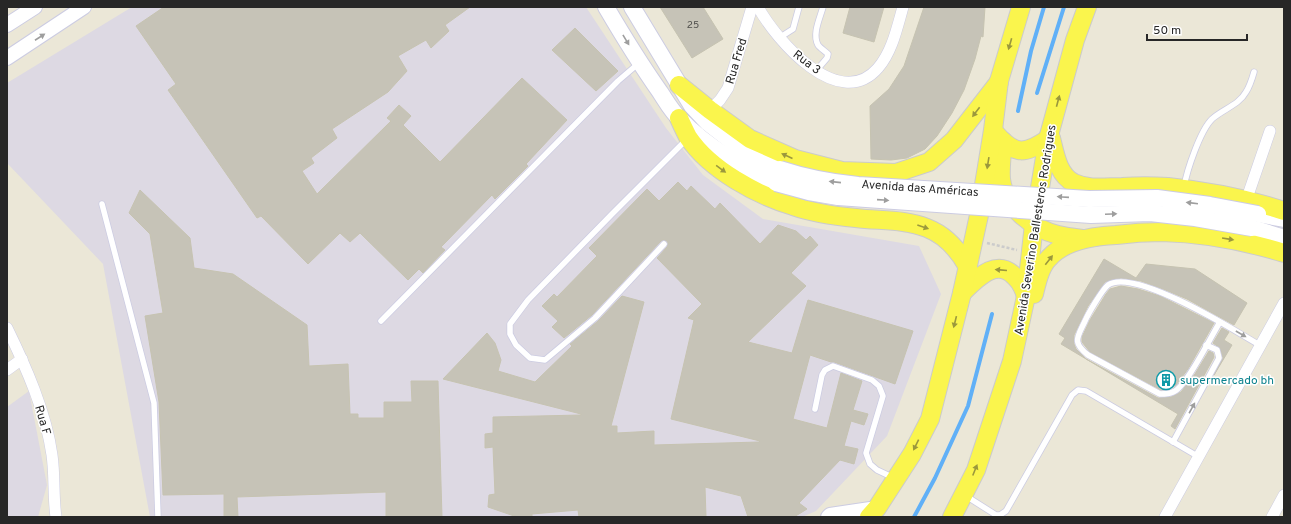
<svg xmlns="http://www.w3.org/2000/svg" width="1291" height="524" font-family="Overpass,sans-serif">
<style>
.industrial{fill:#ddd9e3}
.lines{fill:none;stroke-linecap:round;stroke-linejoin:round}
.stream{stroke:#60b0f7;stroke-width:4}
.building{fill:#c6c3b7;stroke:#c6c3b1}
.service-casing{stroke:#cccce2;stroke-width:7}
.minor-casing{stroke:#cccce2;stroke-width:12}
.tertiary-casing{stroke:#cccce2;stroke-width:16}
.secondary-casing{stroke:#cccce2;stroke-width:18}
.primary-casing{stroke:#cbcbcb;stroke-width:20}
.path{stroke:#cbcbcb;stroke-width:2.5;stroke-dasharray:3 2;stroke-linecap:butt}
.service{stroke:#fff;stroke-width:5.5}
.minor{stroke:#fff;stroke-width:11}
.tertiary{stroke:#fff;stroke-width:14}
.secondary{stroke:#fff;stroke-width:16}
.primary{stroke:#faf54d;stroke-width:18}
.secondary-bridge-casing{stroke:#cccce2;stroke-width:18;stroke-linecap:butt}
.secondary-bridge{stroke:#fff;stroke-width:16}
.oneway{fill:#9e9e9e}
.oneway2{fill:#9b983c}
.labels{text-anchor:middle;stroke-width:3;stroke-linejoin:round;paint-order:stroke}
.number-label{font-size:10px;fill:#4f4e4b}
.street-label{font-size:12px;fill:#272727;stroke:#fff}
.culture-label{font-size:12px;fill:#0d838f;stroke:#fff;text-anchor:start}
</style>
<rect width="100%" height="100%" fill="#ebe7d7"/>
<g class="industrial">
<path d="M132 7H586L666 128 703 175 763 219 919 246 941 294 887 436 816 511 802 517H150L103 264 7 163V83Z"/>
<path d="M29 391 47 485 38 517H7V407Z"/>
</g>
<g class="lines">
<g class="stream">
<path d="M1037 93 1064 7"/>
<path d="M1018 111 1031 51 1044 7"/>
<path d="M914 517 935 478 968 406 992 314"/>
</g>
</g>
<g class="building">
<path d="M164 7H470L445 25 449 31 431 48 426 40 398 56 407 71 388 92 332 129 337 138 311 158 314 163 302 171 317 194 391 121 387 118 399 105 411 116 403 125 440 162 522 78 567 120 526 164 528 166 495 199 492 195 441 247 445 250 423 273 419 269 408 280 360 233 350 242 340 233 308 264 261 216 257 218 168 90 176 84 136 26Z"/>
<path d="M660 7H703L723 39 692 58Z"/>
<path d="M850 7H884L874 42 843 33Z"/>
<path d="M924 7H985L983 37 981 36 975 59 964 90 952 113 937 136 925 149 907 158 891 160 871 159 870 106 889 89 904 66Z"/>
<path d="M575 28 618 71 596 91 552 50Z"/>
<path d="M678 182 687 191 691 186 715 209 720 203 760 244 778 225 796 231 806 240 810 236 818 245 791 273 806 286 748 342 792 353 808 300 913 331 895 384 834 362H831L810 355 793 419 827 428 841 373 862 381 853 410 868 414 864 425 851 421 844 446 858 449 854 464 840 460 799 503 807 509 794 517H748L741 496 705 487 706 517H579L578 510 532 514V517H517L488 507 489 495 495 494 493 447 485 448V434L493 433V417L581 415V414L443 379 487 333 495 343 501 360 498 371 535 382 572 346 570 344 598 321 622 296 644 302 611 426H617V433L654 431V445L759 442 760 441 671 419 694 320 688 318 702 304 657 258 667 247 668 243 667 241 663 240 661 241 592 315 564 338 552 327 558 321 542 306 554 294 557 297 597 256 589 248 647 189 659 201Z"/>
<path d="M140 190 190 238 194 268 233 274 307 325 309 366 348 364 350 414H358V418H384V402H412L411 381H438L442 517H386V492L237 497 238 517H224V494L163 495 159 402 145 316 163 313 150 234 129 213Z"/>
<path d="M1104 259 1136 278 1146 264 1195 269 1247 303 1234 325 1187 299 1163 289 1141 281 1121 278 1105 282 1088 306 1074 335V344L1076 349 1086 359 1158 398 1171 397 1181 392 1195 374 1209 351 1213 353 1214 357 1175 429 1171 426 1178 414 1061 344 1065 338 1059 334Z"/>
<path d="M1121 286 1138 289 1160 296 1214 323 1188 369 1176 385 1171 388 1161 390 1090 352 1082 342V337L1090 320 1106 294 1110 289Z"/>
<path d="M1222 328 1229 332 1224 340 1232 345 1214 375 1223 358 1220 348 1213 343Z"/>
</g>
<g class="lines">
<defs>
<g id="service">
<path d="M779 38 793 29 799 7"/>
<path d="M816 71 827 58 828 54C825 51 820 48 818 45 812 34 820 18 823 7"/>
<path d="M1184 187C1187 170 1200 131 1212 119 1223 109 1239 105 1246 92 1250 86 1252 79 1254 72"/>
<path d="M102 204 154 403 158 517"/>
<path d="M664 244 595 318 545 360 530 358 516 345 510 334V324L528 300 612 214 687 139"/>
<path d="M381 321 618 81 639 63"/>
<path d="M1220 322C1211 336 1186 388 1173 392 1169 394 1164 394 1160 394L1088 355C1072 342 1077 338 1085 321 1088 314 1102 290 1108 285 1134 267 1236 331 1261 346"/>
<path d="M815 409 822 375 825 370 833 366 872 380 879 386 883 396 866 453 870 464 877 470 894 478"/>
<path d="M1173 442 1219 358 1217 350 1206 345"/>
<path d="M966 496 996 515H1000L1006 511 1072 395 1078 390 1086 391 1199 457"/>
</g>
<g id="minor">
<path d="M758 7C776 40 839 113 878 68 892 52 897 28 903 7"/>
<path d="M710 110 720 100 728 88 752 7"/>
<path d="M1246 201 1270 131"/>
<path d="M7 328C26 367 46 412 52 455 55 476 53 497 56 517"/>
<path d="M7 370 22 359"/>
<path d="M1165 517 1284 303"/>
<path d="M1272 517 1284 495"/>
</g>
<g id="tertiary">
<path d="M7 25 35 7"/>
<path d="M7 58 84 7"/>
<path d="M828 517 830 515 877 508"/>
</g>
<g id="secondary">
<path d="M606 7C623 36 641 65 660 92 666 101 672 112 680 119 707 147 741 166 776 183"/>
<path d="M632 7 692 106 708 123 735 144 758 159 780 169"/>
<path d="M1258 214 1284 219"/>
<path d="M1252 228 1284 238"/>
</g>
<g id="primary">
<path d="M679 85 710 110 750 139 795 159 842 171 896 173 929 162 954 140 999 82"/>
<path d="M679 118C682 125 685 131 688 137 710 170 757 195 793 206 813 213 835 216 856 218 879 221 905 219 927 228 945 235 959 251 968 267"/>
<path d="M996 134C1015 156 1026 154 1048 139"/>
<path d="M1051 138C1055 154 1058 175 1074 183 1089 190 1106 187 1122 187 1137 186 1153 186 1168 187 1206 191 1248 199 1284 211"/>
<path d="M1003 141C1002 153 1000 167 1001 179 1004 206 1033 229 1058 235 1066 237 1075 238 1083 239"/>
<path d="M962 293C978 277 998 256 1017 279 1021 283 1024 290 1026 296"/>
<path d="M1034 294C1037 282 1040 267 1049 258 1065 240 1094 236 1116 235 1131 233 1147 232 1162 232 1203 233 1245 241 1284 253"/>
<path d="M869 517 877 508 912 454 930 419 962 293 979 215 993 130 999 81 1021 7"/>
<path d="M952 517 976 470 1012 361 1026 296 1034 224 1048 139 1075 40 1087 7"/>
</g>
</defs>
<use href="#service" class="service-casing"/>
<use href="#minor" class="minor-casing"/>
<use href="#tertiary" class="tertiary-casing"/>
<use href="#secondary" class="secondary-casing"/>
<use href="#primary" class="primary-casing"/>
<path class="path" d="M987 243 1017 250"/>
<use href="#service" class="service"/>
<use href="#minor" class="minor"/>
<use href="#tertiary" class="tertiary"/>
<use href="#secondary" class="secondary"/>
<use href="#primary" class="primary"/>
<defs>
<g id="secondary-bridge">
<path d="M780 169C807 178 829 182 858 185L1089 199 1157 198 1210 205 1258 214"/>
<path d="M776 183 809 192 838 197 1091 215 1150 213 1195 218 1252 228"/>
</g>
</defs>
<use href="#secondary-bridge" class="secondary-bridge-casing"/>
<use href="#secondary-bridge" class="secondary-bridge"/>
</g>
<defs><path id="oneway-solid" d="M-6-.8H1V-3.2L6.5 0L1 3.2V.8H-6Z"/></defs>
<g class="oneway">
<use href="#oneway-solid" transform="translate(40 37) rotate(-33)"/>
<use href="#oneway-solid" transform="translate(626 40) rotate(59)"/>
<use href="#oneway-solid" transform="translate(835 182) rotate(-174)"/>
<use href="#oneway-solid" transform="translate(1063 197) rotate(-176)"/>
<use href="#oneway-solid" transform="translate(883 200) rotate(4)"/>
<use href="#oneway-solid" transform="translate(1192 203) rotate(-173)"/>
<use href="#oneway-solid" transform="translate(1111 214) rotate(-2)"/>
<use href="#oneway-solid" transform="translate(1241 334) rotate(30)"/>
<use href="#oneway-solid" transform="translate(1192 408) rotate(-61)"/>
</g>
<g class="oneway2">
<use href="#oneway-solid" transform="translate(1010 44) rotate(106)"/>
<use href="#oneway-solid" transform="translate(1058 101) rotate(-75)"/>
<use href="#oneway-solid" transform="translate(976 112) rotate(127)"/>
<use href="#oneway-solid" transform="translate(787 156) rotate(-156)"/>
<use href="#oneway-solid" transform="translate(988 163) rotate(99)"/>
<use href="#oneway-solid" transform="translate(721 169) rotate(36)"/>
<use href="#oneway-solid" transform="translate(923 227) rotate(19)"/>
<use href="#oneway-solid" transform="translate(1228 239) rotate(9)"/>
<use href="#oneway-solid" transform="translate(1049 260) rotate(-52)"/>
<use href="#oneway-solid" transform="translate(1001 270) rotate(-175)"/>
<use href="#oneway-solid" transform="translate(955 322) rotate(104)"/>
<use href="#oneway-solid" transform="translate(916 445) rotate(116)"/>
<use href="#oneway-solid" transform="translate(975 470) rotate(-68)"/>
</g>
<defs>
<symbol id="building-ring" viewBox="-11 -11 22 22"><circle r="9.5" fill="#fff" stroke="#0f9aa8" stroke-width="1.5"/><path d="M-4-6H4V6H1V3H-1V6H-4ZM-2.5-4.3h1.7v1.8h-1.7ZM.8-4.3h1.7v1.8H.8ZM-2.5-1h1.7V.8h-1.7ZM.8-1h1.7V.8H.8Z" fill="#0f9aa8"/></symbol>
</defs>
<g fill-rule="evenodd">
<use href="#building-ring" x="1155" y="369" width="22" height="22"/>
</g>
<g class="labels">
<g class="number-label">
<text x="693" y="28">25</text>
</g>
<g class="street-label">
<text transform="translate(736 61) rotate(-73)" y="4">Rua Fred</text>
<text transform="translate(807 62) rotate(37)" y="4">Rua 3</text>
<text transform="translate(920 188) rotate(4)" y="4">Avenida das Américas</text>
<text transform="translate(1035 230) rotate(-81)" y="4">Avenida Severino Ballesteros Rodrigues</text>
<text transform="translate(43 420) rotate(74)" y="4">Rua F</text>
</g>
<g class="culture-label">
<text x="1180" y="384">supermercado bh</text>
</g>
</g>
<rect width="1291" height="524" fill="none" stroke="#272727" stroke-width="16"/>
<path d="M1147 34v6h100v-6" fill="none" stroke="#272727" stroke-width="2"/>
<text x="1153" y="34" font-size="12" fill="#272727" stroke="#ffffff" stroke-width="3" paint-order="stroke">50 m</text>
</svg>
